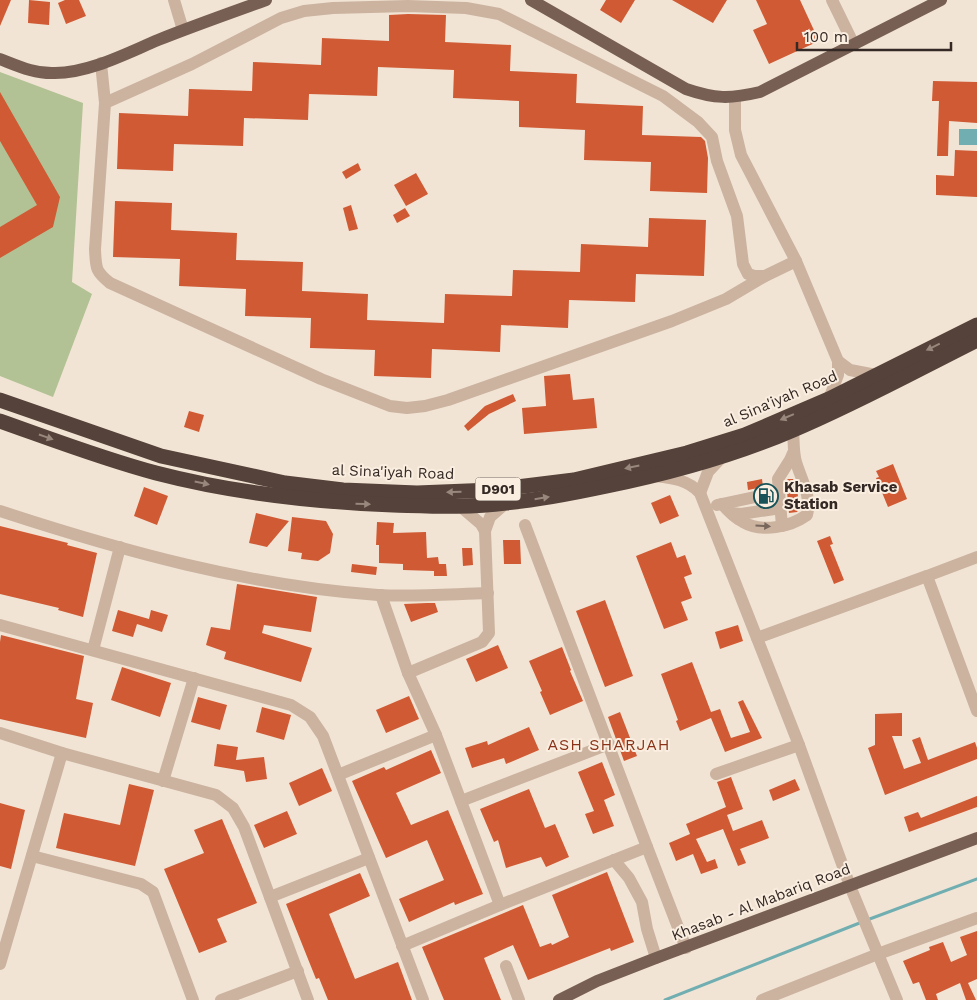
<svg xmlns="http://www.w3.org/2000/svg" width="977" height="1000" font-family="'Work Sans',sans-serif">
<style>
.green{fill:#b2c294}
.water{fill:#71aeb1}
.lines{fill:none;stroke-linecap:round;stroke-linejoin:round}
.stream{stroke:#71aeb1;stroke-width:3}
.building{fill:#d05a34}
.minor{stroke:#cbb3a0;stroke-width:12}
.major{stroke:#775f53;stroke-width:12}
.highway{stroke:#55423a;stroke-width:15}
.oneway{fill:#97877c}
.oneway2{fill:#78675c}
.labels{text-anchor:middle;stroke-width:4;stroke-linejoin:round;paint-order:stroke}
.shield{fill:#faeee0;stroke:#6f645c;stroke-width:1}
.shield-label{font-size:14px;font-weight:bold;fill:#342924}
.street-label{font-size:15px;fill:#342924;stroke:#faeee0}
.poi-label{font-size:15px;font-weight:bold;fill:#342924;stroke:#faeee0;text-anchor:start}
.neighbourhood-label{font-size:16px;letter-spacing:1px;fill:#893217;stroke:#faeee0}
</style>
<rect width="100%" height="100%" fill="#f2e4d4"/>
<path class="green" d="M0 72 83 103 72 282 92 294 53 397 0 376Z"/>
<rect class="water" x="959" y="129" width="18" height="16"/>
<g class="lines">
<g class="stream">
<path d="M867 920 977 879"/>
<path d="M665 1000 862 922"/>
</g>
</g>
<g class="building">
<path d="M0 0H11L0 26Z"/>
<path d="M29 0 50 2 49 25 28 23Z"/>
<path d="M65 0H79L86 16 66 24 58 3Z"/>
<path d="M606 0H635L621 23 600 10Z"/>
<path d="M672 0H727L713 23Z"/>
<path d="M756 0H800L819 41 769 64 753 30 767 24Z"/>
<path d="M408 14 446 15 445 42 511 45 510 71 577 74 576 103 643 106 642 135 701 137 705 141 708 158 707 193 650 191 651 162 584 160 585 130 519 127V101L453 98 454 70 378 67 377 96 309 94 308 120 244 118 243 146 174 144 173 171 117 169 119 113 188 116 189 89 252 91 253 62 321 65 322 38 389 41V15Z"/>
<path d="M933 81 977 82V123L949 121 948 156H937L939 101H932Z"/>
<path d="M0 92 60 197 53 227 0 258V227L37 205 0 141Z"/>
<path d="M955 150 977 151V197L936 195V175L954 176Z"/>
<path d="M358 163 361 170 346 179 342 172Z"/>
<path d="M416 173 428 194 406 206 394 185Z"/>
<path d="M115 201 172 203 171 230 237 233 236 260 303 262 302 291 368 294 367 320 444 323 445 294 512 296 513 270 580 272 581 244 648 247 649 218 706 220 704 276 636 274 635 302 569 300 568 328 501 325 500 352 432 349 431 378 374 376 375 350 310 348 311 318 245 316 246 289 179 286 180 259 113 257Z"/>
<path d="M351 205 358 229 349 231 343 208Z"/>
<path d="M405 208 410 216 397 223 393 215Z"/>
<path d="M570 374 573 400 594 398 597 428 524 434 522 408 546 406 544 376Z"/>
<path d="M513 394 516 401 489 414 468 431 464 426 485 406Z"/>
<path d="M189 411 204 415 199 432 184 427Z"/>
<path d="M893 464 907 499 888 507 876 478 879 477 876 471Z"/>
<path d="M762 479 763 487 768 486 748 490 747 482Z"/>
<path d="M788 479H793L797 490 800 508 797 512 789 513 786 481Z"/>
<path d="M144 487 168 496 157 525 134 516Z"/>
<path d="M670 495 679 516 660 524 651 503Z"/>
<path d="M256 513 289 521 267 547 249 543Z"/>
<path d="M292 517 326 521 333 534 330 553 318 561 301 559 302 553 288 551Z"/>
<path d="M377 522 394 523 393 533 426 532 427 558 438 557 439 564H446L447 576H434V571L403 570V564L379 563V545H376Z"/>
<path d="M0 526 68 543 67 545 97 553 83 617 58 610 59 608 0 594Z"/>
<path d="M830 536 833 544 830 545 844 580 834 584 817 541Z"/>
<path d="M503 540H520L521 564H504Z"/>
<path d="M671 542 677 558 685 555 692 574 684 577 692 598 681 602 688 620 664 629 636 556Z"/>
<path d="M462 548H472L473 565 463 566Z"/>
<path d="M352 564 377 567 376 575 351 572Z"/>
<path d="M237 584 317 597 311 632 264 625 262 633 312 648 301 682 224 659 226 652 206 645 211 627 230 630Z"/>
<path d="M605 600 633 676 605 687 576 611Z"/>
<path d="M427 603H435L438 612 411 622 404 604Z"/>
<path d="M118 610 149 619 151 610 168 615 162 632 137 624 133 637 112 631Z"/>
<path d="M738 625 743 641 720 649 715 632Z"/>
<path d="M1 635 84 656 76 699 93 703 86 738 0 719V642Z"/>
<path d="M498 645 508 668 476 682 466 659Z"/>
<path d="M562 647 571 670 570 671 583 701 550 715 540 692 542 691 529 661Z"/>
<path d="M692 662 711 712 720 709 731 738 750 732 738 702 743 700 762 738 725 752 711 718 680 731 676 721 678 720 661 674Z"/>
<path d="M122 667 171 683 160 717 111 700Z"/>
<path d="M409 696 419 719 386 733 376 710Z"/>
<path d="M198 697 227 705 220 730 191 722Z"/>
<path d="M262 707 291 715 284 740 256 732Z"/>
<path d="M620 712 637 756 624 761 608 717Z"/>
<path d="M902 713V736H892L904 769 921 763 912 740 920 737 928 760 975 742 977 748V759L885 795 868 748 875 745V714Z"/>
<path d="M529 727 539 750 506 764 504 758 472 768 465 748 487 741 488 745Z"/>
<path d="M217 744 238 747 236 760 264 757 267 779 246 782 244 771 214 766Z"/>
<path d="M431 750 441 773 396 793 411 825 448 810 483 894 455 905 454 902 409 922 399 899 444 880 427 840 386 858 352 781 384 767 386 770Z"/>
<path d="M602 762 615 795 604 800 614 826 593 834 585 814 594 811 578 772Z"/>
<path d="M322 768 332 791 299 806 289 783Z"/>
<path d="M731 777 743 809 727 815 733 831 762 820 769 838 740 849 746 863 738 866 723 829 696 839 707 862 715 859 718 868 701 874 693 854 676 861 669 843 690 834 686 824 726 807 717 782Z"/>
<path d="M795 779 800 790 773 801 769 790Z"/>
<path d="M129 784 154 790 135 866 56 848 64 813 120 825Z"/>
<path d="M529 789 545 828 555 824 569 857 546 867 541 857 506 868 498 840 494 842 480 809Z"/>
<path d="M977 796V807L909 832 904 817 918 812 921 818Z"/>
<path d="M0 803 25 810 11 869 0 866Z"/>
<path d="M287 811 297 834 264 848 254 825Z"/>
<path d="M222 819 257 903 217 919 227 942 199 953 164 869 204 853 194 830Z"/>
<path d="M607 872 634 942 611 951 610 948 528 980 513 945 484 958 501 1000H444L422 947 523 905 540 947 551 943 552 945 569 937 552 895Z"/>
<path d="M360 873 370 896 329 914 355 979 398 962 412 1000H328L319 978 316 979 286 904Z"/>
<path d="M977 931V979L968 983 976 1000H966L960 983 936 994 938 1000H926L919 982 913 984 903 961 930 950 929 947 943 942 951 962 967 955 960 937Z"/>
</g>
<g class="lines">
<g class="minor">
<path d="M174 0 183 30"/>
<path d="M832 0 854 45"/>
<path d="M101 63 105 103 95 249C96 268 95 271 110 283L321 379 390 406 407 408 425 406 448 400 672 321 726 299 765 276 796 261"/>
<path d="M735 98V130L741 155 796 261 838 361V375L829 399"/>
<path d="M105 103 192 64 281 18 304 11 333 8 408 6 466 8 499 14 663 96 698 122 712 137 717 161 737 216 743 264 748 274 755 276H765"/>
<path d="M838 361 850 370 876 375"/>
<path d="M656 476C673 478 688 480 700 493L799 745 850 886 897 1000"/>
<path d="M700 493 708 472 723 456"/>
<path d="M722 504C728 511 735 518 743 522 762 533 790 527 807 515 812 497 801 479 796 462 793 452 794 441 793 431"/>
<path d="M717 505 779 492"/>
<path d="M460 506 481 524 485 531"/>
<path d="M0 511C122 551 249 586 378 595 414 597 452 594 488 593"/>
<path d="M731 513 741 514 781 508"/>
<path d="M782 526 778 479 790 460 794 451"/>
<path d="M977 557 927 576 977 711"/>
<path d="M381 595 408 673"/>
<path d="M0 625 291 705 310 717 323 736 423 1000"/>
<path d="M757 638 927 576"/>
<path d="M93 650 120 547"/>
<path d="M0 733 62 753 216 795 233 808 244 827 308 1000"/>
<path d="M716 774 799 745"/>
<path d="M338 775 436 735"/>
<path d="M163 781 194 678"/>
<path d="M461 801 609 744"/>
<path d="M647 847 686 948"/>
<path d="M32 856 141 884 153 892 193 1000"/>
<path d="M614 860 629 878 642 902 647 929 656 958"/>
<path d="M270 897 369 858"/>
<path d="M500 905 436 735 408 673 482 642 489 633 485 531 490 517 506 503"/>
<path d="M402 946 500 905 647 847 525 525"/>
<path d="M0 964 62 753"/>
<path d="M506 966 519 1000"/>
<path d="M221 1000 298 971"/>
<path d="M762 1000 878 954 977 918"/>
</g>
<g class="major">
<path d="M531 0 686 89C715 99 730 99 760 92L941 0"/>
<path d="M0 59C18 66 35 74 55 73 89 73 127 53 158 40 193 26 230 13 266 0"/>
<path d="M559 1000 597 981 656 958 977 838"/>
</g>
<g class="highway">
<path d="M0 400 161 456 285 483 343 490 417 493 492 490 574 480 687 453 745 435 829 399 977 325"/>
<path d="M0 421C51 439 103 459 156 473 233 493 314 502 393 505 431 506 469 508 506 503 540 500 574 493 607 486 670 473 733 456 793 430 855 404 917 370 977 340"/>
</g>
</g>
<defs><path id="oneway-solid" d="M-6-.8H1V-3.2L6.5 0L1 3.2V.8H-6Z" transform="scale(1.25)"/></defs>
<g class="oneway">
<use href="#oneway-solid" transform="translate(933 347) rotate(154)"/>
<use href="#oneway-solid" transform="translate(787 417) rotate(157)"/>
<use href="#oneway-solid" transform="translate(46 437) rotate(19)"/>
<use href="#oneway-solid" transform="translate(632 467) rotate(168)"/>
<use href="#oneway-solid" transform="translate(202 483) rotate(12)"/>
<use href="#oneway-solid" transform="translate(454 492) rotate(178)"/>
<use href="#oneway-solid" transform="translate(542 498) rotate(-9)"/>
<use href="#oneway-solid" transform="translate(363 504) rotate(2)"/>
</g>
<use class="oneway2" href="#oneway-solid" transform="translate(763 526) rotate(3)"/>
<defs>
<symbol id="fuel-ring" viewBox="-11 -11 22 22"><circle r="9.5" fill="#faeee0" stroke="#175358" stroke-width="1.5"/><path d="M-5.5-6h7V0h2V4h1.3V-2.5L3-4.5l.8-.8L6-3V5H2.5V1h-1V6h-7ZM-4.2-4.7v3.2H.2V-4.7Z" fill="#175358"/></symbol>
</defs>
<g fill-rule="evenodd">
<use href="#fuel-ring" x="752" y="482" width="28" height="28"/>
</g>
<g class="labels">
<rect class="shield" x="475.5" y="477.5" width="45" height="23" rx="4"/>
<g class="shield-label">
<text x="498" y="494">D901</text>
</g>
<g class="street-label">
<text transform="translate(780 399) rotate(-23)" y="5">al Sina'iyah Road</text>
<text transform="translate(393 472) rotate(2)" y="5">al Sina'iyah Road</text>
<text transform="translate(761 902) rotate(-21)" y="5">Khasab - Al Mabariq Road</text>
</g>
<g class="poi-label">
<text x="784" y="492">Khasab Service<tspan x="784" dy="17">Station</tspan></text>
</g>
<g class="neighbourhood-label">
<text x="609" y="750">ASH SHARJAH</text>
</g>
</g>
<path d="M797 42v8h154v-8" fill="none" stroke="#342924" stroke-width="2.5"/>
<text x="804" y="42" font-size="15" fill="#342924" stroke="#faeee0" stroke-width="4" paint-order="stroke">100 m</text>
</svg>
